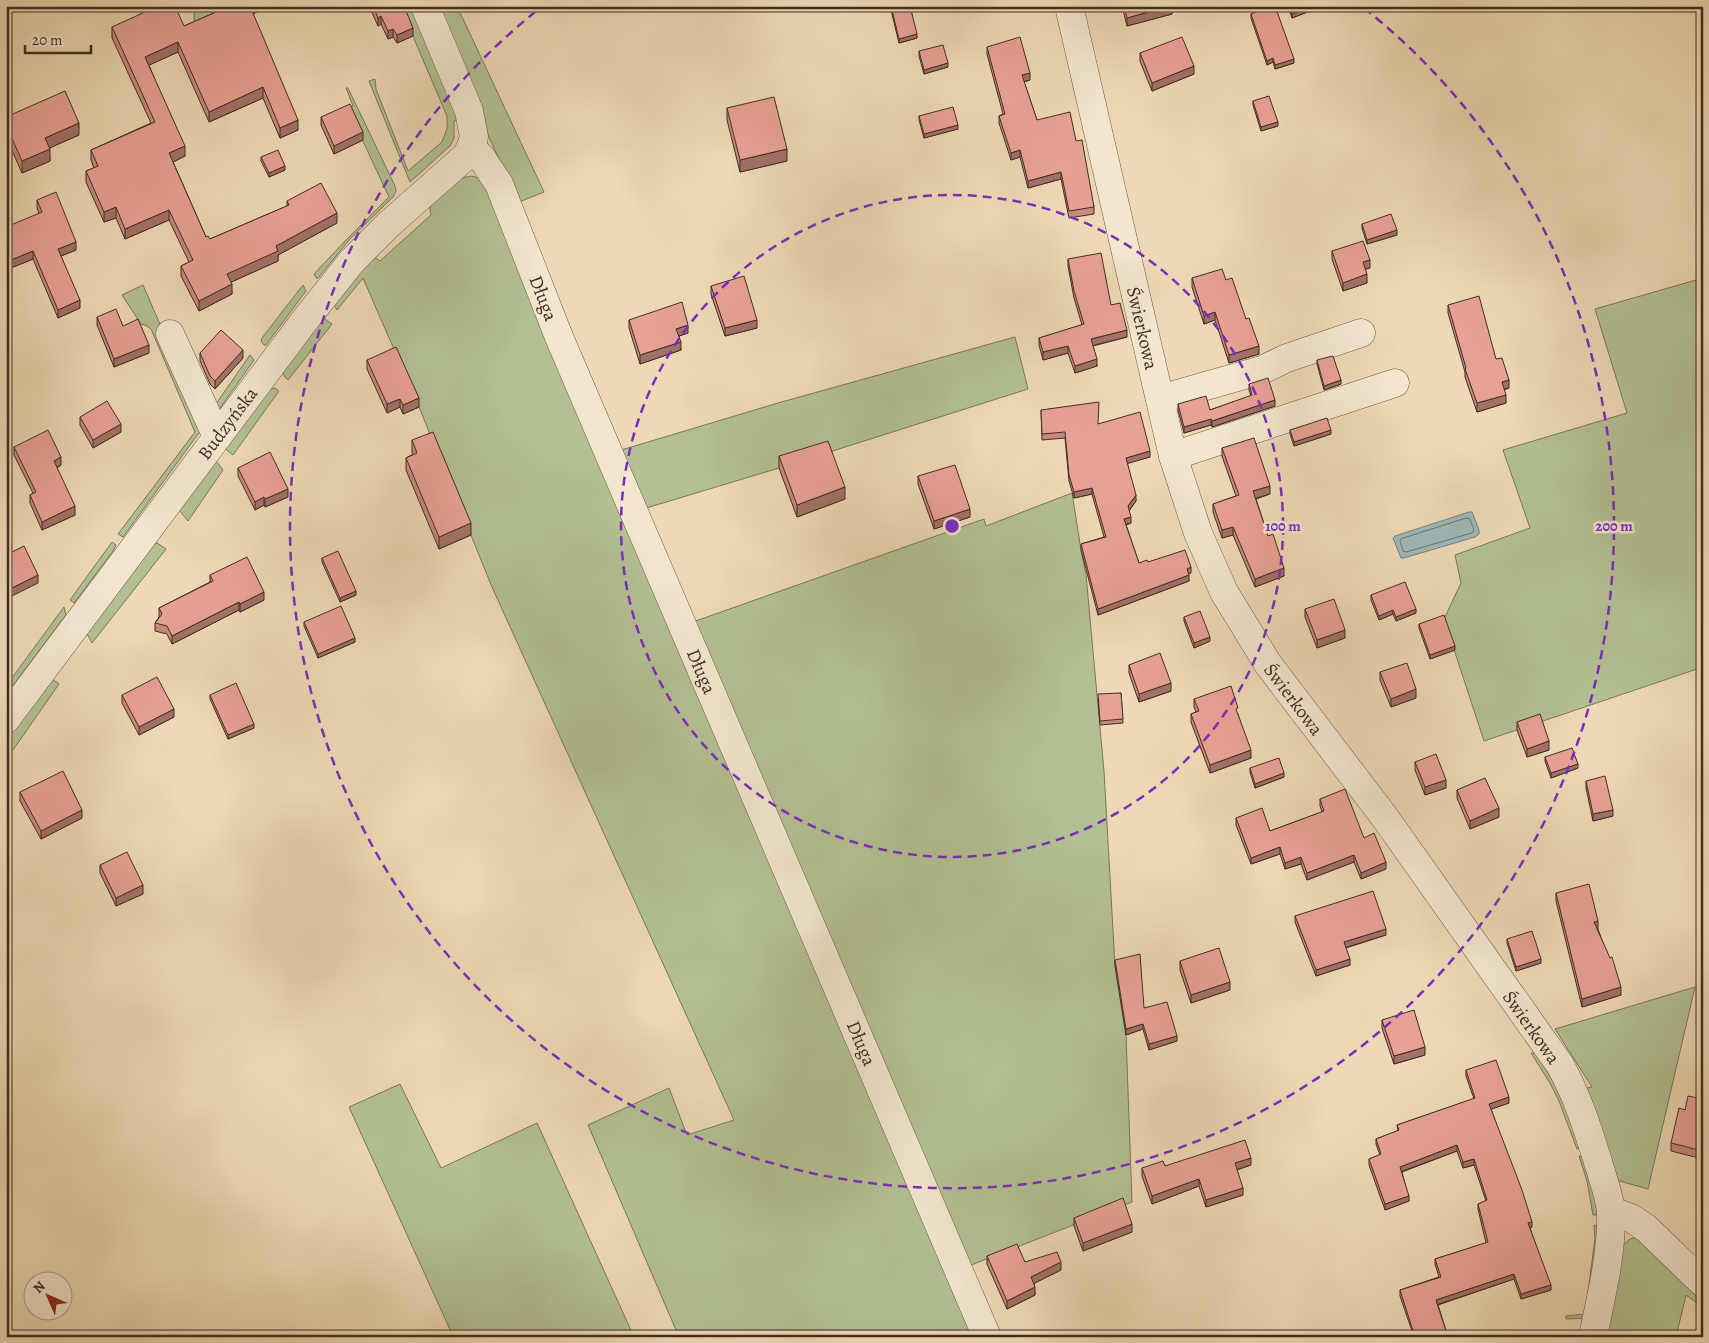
<svg xmlns="http://www.w3.org/2000/svg" width="1709" height="1343" font-family="Alegreya,serif">
<style>
.green{fill:#b2c092;stroke:#7a765a}
.water{fill:#9db8b7;stroke:#79807c}
.lines{fill:none;stroke-linecap:round;stroke-linejoin:round}
.shore{stroke:#70726d;stroke-width:1}
.minor-casing{stroke:#6d5848;stroke-width:29}
.minor{stroke:#f3e6cf;stroke-width:28}
.wall{fill:#c88a80;stroke:#422d23}
.shaded-wall{fill:#a27168;stroke:#422d23}
.building{fill:#e8a195;stroke:#422d23}
.ring{fill:none;stroke:#7b2cbf;stroke-width:2.5;stroke-dasharray:9 6}
.labels{text-anchor:middle;stroke-width:5;stroke-linejoin:round;paint-order:stroke}
.street-label{font-size:19px;fill:#422d23;stroke:#f3e6cf}
.centre{fill:#7b2cbf;stroke:#f3e6cf;stroke-width:2.5}
.ring-label{font-size:15px;text-anchor:middle;font-weight:bold;fill:#7b2cbf;stroke:#f3e6cf;stroke-width:5;stroke-linejoin:round;paint-order:stroke}
</style>
<rect width="100%" height="100%" fill="#edd9b5"/>
<filter id="stains"><feTurbulence type="fractalNoise" baseFrequency=".004" numOctaves="4"/><feColorMatrix values="0 0 0 0 .2 0 0 0 0 .09 0 0 0 0 .02 0 0 0 .5 -.17"/></filter>
<radialGradient id="worn" r=".72"><stop offset=".6" stop-color="#630" stop-opacity="0"/><stop offset="1" stop-color="#630" stop-opacity=".3"/></radialGradient>
<g class="green">
<path d="M194 6H245L194 32Z"/>
<path d="M400 6H412L458 119 454 121V138L450 146 410 182 369 81 375 79 376 89 408 171 442 142 447 129V116Z"/>
<path d="M438 6H457L544 192 519 202 488 135 483 109Z"/>
<path d="M346 88H348L395 186 396 191 393 197 350 239 317 279 314 274 348 238 389 197 348 109 353 106Z"/>
<path d="M471 176 479 178 485 183 976 1337H679L588 1125 669 1088 687 1135 734 1120 492 587 419 407 363 278 337 310 331 300 367 258H376L380 261 431 215 430 209 432 200 462 178Z"/>
<path d="M1703 278V667L1484 741 1444 619 1461 583 1455 555 1530 528 1503 450 1627 413 1595 309Z"/>
<path d="M143 285 204 426 123 537 118 534 195 432 151 329 147 326 141 324 122 295Z"/>
<path d="M303 285 306 291 266 345H264L261 341 262 338Z"/>
<path d="M325 319 332 324 288 380 284 376 282 367 316 321Z"/>
<path d="M1015 337 1028 389 779 468 643 509 618 451 778 403Z"/>
<path d="M250 355 254 360 218 411H211Z"/>
<path d="M275 388 279 391 233 455 224 448 265 390Z"/>
<path d="M216 461 223 470 188 521 179 510Z"/>
<path d="M1072 493 1081 550 1086 575 1104 771 1115 966 1126 1035 1132 1202 966 1267 690 623 984 519 986 526Z"/>
<path d="M112 542 116 545 113 551 74 603 70 600Z"/>
<path d="M157 543 166 549 92 643 85 630 150 544Z"/>
<path d="M64 607 66 615 6 695V686Z"/>
<path d="M52 679 59 684 13 750 6 745V736L47 680Z"/>
<path d="M1695 987 1648 1189 1616 1180 1582 1089 1592 1087 1555 1029Z"/>
<path d="M1531 1053H1536L1564 1099 1580 1148 1577 1149 1559 1101 1550 1083Z"/>
<path d="M400 1084 441 1168 537 1123 634 1337H447L452 1334 349 1107Z"/>
<path d="M1579 1156 1584 1157 1599 1215H1593L1587 1181Z"/>
<path d="M1594 1225 1600 1228 1585 1318 1566 1319V1316L1585 1314 1595 1239Z"/>
<path d="M1638 1237 1703 1293V1308L1686 1295 1676 1337H1635L1610 1332 1608 1337H1602L1623 1245 1630 1239Z"/>
</g>
<path class="water" d="M1469 512H1472L1479 530V534L1475 537 1404 558H1401L1393 538 1395 536Z"/>
<g class="lines">
<path class="shore" d="M1467 518 1470 519 1474 530 1472 533 1406 552 1403 551 1400 541 1401 539Z"/>
<defs>
<g id="minor">
<path d="M1069 6 1173 456 1198 533 1224 592 1268 664 1386 819 1560 1065C1578 1097 1588 1130 1599 1165 1603 1180 1610 1196 1611 1213 1612 1254 1601 1296 1593 1337"/>
<path d="M471 147 481 157 499 184 559 337 987 1337"/>
<path d="M170 334 217 437"/>
<path d="M1160 399 1262 370 1287 358 1361 333"/>
<path d="M1173 456 1395 383"/>
<path d="M6 719 305 320 352 261 388 225 466 156 471 147 474 137 469 111 425 6"/>
<path d="M1611 1211 1631 1218 1646 1228 1703 1283"/>
</g>
</defs>
<use href="#minor" class="minor-casing"/>
<use href="#minor" class="minor"/>
</g>
<g class="wall">
<path d="M230 6H270L253 14 298 130 280 138 263 98 209 122 178 52 149 65 185 156 173 162 206 237 210 239 287 206V201L337 223 278 255V261L231 282 232 294 199 311 181 276V266L189 262 169 220 125 239 116 218 104 222 86 182V171L94 168 91 160V150L151 123 112 38V27L184 26Z"/>
<path d="M369 6H404L413 36 397 43 393 37 388 39 381 24 378 26Z"/>
<path d="M890 6H910L917 38 899 43Z"/>
<path d="M1122 6H1172V14L1127 26Z"/>
<path d="M1288 6H1323L1292 18Z"/>
<path d="M1251 14 1294 63 1275 69 1273 62 1267 65 1251 18Z"/>
<path d="M987 47 1030 80 1024 82 1037 120 1076 141 1094 207V214L1069 218 1061 179 1028 188 1020 157 1011 160 999 123V116L1003 114 987 54Z"/>
<path d="M919 51 948 67 924 74 919 56Z"/>
<path d="M1140 53 1194 74 1152 91 1140 61Z"/>
<path d="M1253 101 1278 126 1261 131 1253 105Z"/>
<path d="M727 108 787 161 740 172 727 120Z"/>
<path d="M919 116 958 129 924 138 919 120Z"/>
<path d="M6 117 79 135 49 148 50 161 22 173 6 137Z"/>
<path d="M321 117 363 140 334 154 321 125Z"/>
<path d="M261 157 285 170 269 177 261 161Z"/>
<path d="M37 200 76 250 61 256 80 308 58 318 33 259 6 270 39 213 37 208Z"/>
<path d="M1362 224 1397 235 1367 244 1362 228Z"/>
<path d="M1332 251 1370 268 1365 269 1367 283 1343 291 1332 259Z"/>
<path d="M1068 259 1111 305 1127 337 1093 346 1097 366 1075 373 1068 353 1043 360 1039 345V338L1082 325 1074 298 1068 266Z"/>
<path d="M1192 278 1226 280 1246 319 1259 354 1229 363 1215 320 1204 324 1192 287Z"/>
<path d="M711 286 757 328 725 336 711 294Z"/>
<path d="M1448 305 1496 359 1509 388 1504 390 1506 403 1477 412 1465 377V372L1448 313Z"/>
<path d="M97 317 123 326 149 353 114 367 97 325Z"/>
<path d="M629 320 688 333 679 336 681 350 640 364 629 328Z"/>
<path d="M200 353 243 358 215 389 210 384 200 361Z"/>
<path d="M367 360 419 407 403 414 400 407 387 413 367 369Z"/>
<path d="M1317 360 1341 384 1324 390 1317 364Z"/>
<path d="M1249 384 1275 406 1212 427 1211 425 1184 433 1178 410V404L1210 410 1251 396 1249 390Z"/>
<path d="M1041 410 1098 424 1150 457 1127 463 1136 501 1129 511 1131 523 1126 525 1139 563 1148 562 1191 573 1188 574 1189 581 1098 615 1081 550V544L1104 537 1092 494 1074 498 1069 481 1065 438 1042 440Z"/>
<path d="M80 417 121 432 93 448 80 425Z"/>
<path d="M1290 430 1331 434 1294 446 1290 434Z"/>
<path d="M412 440 471 535 439 549 406 470V458L413 454 412 453Z"/>
<path d="M14 447 61 465 57 468 75 515 42 530 30 503V495L33 493 14 455Z"/>
<path d="M1222 448 1270 494 1256 499 1268 536 1284 576 1255 587 1233 535 1222 538 1213 512V504L1236 496 1222 456Z"/>
<path d="M779 456 845 499 797 517 779 468Z"/>
<path d="M238 468 288 497 265 507 264 505 255 510 238 476Z"/>
<path d="M918 476 970 517 934 529 918 484Z"/>
<path d="M322 558 356 595 340 602 322 562Z"/>
<path d="M210 575 264 600 240 612 239 610 172 644 167 634 155 631V623L159 617V608L210 582Z"/>
<path d="M1371 595 1416 613 1396 621 1393 614 1379 620 1371 600Z"/>
<path d="M1305 609 1345 638 1317 648 1305 617Z"/>
<path d="M1184 617 1210 641 1194 648 1184 621Z"/>
<path d="M304 622 355 642 318 658 304 626Z"/>
<path d="M1419 624 1455 650 1430 659 1419 628Z"/>
<path d="M1129 665 1171 691 1139 702 1129 673Z"/>
<path d="M1380 672 1416 698 1391 707 1380 680Z"/>
<path d="M1121 693 1123 723 1100 725 1098 698Z"/>
<path d="M122 695 174 717 139 735 122 703Z"/>
<path d="M210 695 254 728 228 739 210 699Z"/>
<path d="M1194 699 1238 714 1251 758 1210 773 1191 722V714L1196 712 1194 707Z"/>
<path d="M1517 722 1549 750 1527 757 1517 730Z"/>
<path d="M1545 757 1578 768 1551 778 1545 761Z"/>
<path d="M1415 762 1446 788 1425 795 1415 770Z"/>
<path d="M1250 768 1284 777 1255 788 1250 772Z"/>
<path d="M1586 781 1613 816 1593 821 1586 788Z"/>
<path d="M1457 790 1499 817 1470 829 1457 798Z"/>
<path d="M20 792 82 818 41 839 20 801Z"/>
<path d="M1320 799 1364 838 1386 869 1361 879 1354 862 1307 880 1301 864 1285 869 1280 854 1251 864 1236 825V818L1270 831 1322 812 1320 806Z"/>
<path d="M100 865 143 894 116 906 100 873Z"/>
<path d="M1556 893 1598 929 1621 995 1582 1007 1556 901Z"/>
<path d="M1295 916 1386 935 1346 948 1350 965 1316 976 1295 922Z"/>
<path d="M1507 939 1541 963 1516 971 1507 943Z"/>
<path d="M1115 960 1144 1008 1177 1041 1149 1050 1143 1029 1126 1035 1115 966Z"/>
<path d="M1180 961 1230 990 1191 1003 1180 970Z"/>
<path d="M1382 1020 1425 1055 1394 1064 1382 1028Z"/>
<path d="M1466 1070 1509 1103 1491 1109 1532 1227 1530 1228 1551 1290 1521 1299 1514 1279 1438 1305 1448 1337H1414L1400 1296V1290L1439 1277 1435 1264V1259L1486 1243 1478 1209V1204L1486 1201 1474 1165 1463 1168 1457 1151 1402 1172 1409 1201 1385 1210 1369 1165V1159L1380 1155 1376 1144V1139L1398 1131 1397 1125 1474 1099 1466 1076Z"/>
<path d="M1703 1099V1159L1671 1151V1143L1685 1110Z"/>
<path d="M1251 1165 1237 1170 1243 1195 1206 1207 1199 1186 1152 1204 1142 1176V1168L1165 1166Z"/>
<path d="M1074 1218 1132 1232 1083 1251 1074 1226Z"/>
<path d="M987 1256 1025 1262 1061 1270 1034 1283 1035 1295 1007 1309 987 1264Z"/>
</g>
<g class="shaded-wall">
<path d="M250 6H270L250 15Z"/>
<path d="M1170 6H1172V14L1127 26V18Z"/>
<path d="M1312 6H1323L1292 18V14Z"/>
<path d="M381 16V24L378 26V18Z"/>
<path d="M413 28V36L397 43V35Z"/>
<path d="M393 29V37L388 39V31Z"/>
<path d="M917 34V38L899 43V39Z"/>
<path d="M178 42V52L145 67V57Z"/>
<path d="M1273 58V62L1267 65V61Z"/>
<path d="M1294 59V63L1275 69V65Z"/>
<path d="M948 63V67L924 74V70Z"/>
<path d="M1194 66V74L1152 91V83Z"/>
<path d="M1030 73V80L1022 82V75Z"/>
<path d="M263 87V98L209 122V112Z"/>
<path d="M298 120V130L280 138V128Z"/>
<path d="M1278 122V126L1261 131V127Z"/>
<path d="M79 123V135L45 150V138Z"/>
<path d="M958 125V129L924 138V134Z"/>
<path d="M363 132V140L334 154V146Z"/>
<path d="M185 146V156L169 164V153Z"/>
<path d="M50 149V161L22 173V161Z"/>
<path d="M787 149V161L740 172V160Z"/>
<path d="M1020 150V157L1011 160V153Z"/>
<path d="M285 166V170L269 177V173Z"/>
<path d="M1061 172V179L1028 188V181Z"/>
<path d="M116 207V218L104 222V212Z"/>
<path d="M169 210V220L125 239V229Z"/>
<path d="M337 213V223L278 255V261L227 284V274L276 246Z"/>
<path d="M1397 230V235L1367 244V240Z"/>
<path d="M76 242V250L58 257V249Z"/>
<path d="M33 251V259L6 270V262Z"/>
<path d="M1370 260V268L1363 270V262Z"/>
<path d="M1367 274V283L1343 291V283Z"/>
<path d="M232 284V294L199 311V301Z"/>
<path d="M80 300V308L58 318V310Z"/>
<path d="M1215 312V320L1204 324V316Z"/>
<path d="M757 320V328L725 336V328Z"/>
<path d="M688 325V333L676 337V329Z"/>
<path d="M1127 330V337L1091 346V339Z"/>
<path d="M681 342V350L640 364V355Z"/>
<path d="M149 345V353L114 367V359Z"/>
<path d="M1068 346V353L1043 360V352Z"/>
<path d="M1259 346V354L1229 363V355Z"/>
<path d="M243 350V358L215 389V381Z"/>
<path d="M1097 359V366L1075 373V366Z"/>
<path d="M1341 380V384L1324 390V386Z"/>
<path d="M1509 380V388L1502 390V382Z"/>
<path d="M1506 395V403L1477 412V403Z"/>
<path d="M419 398V407L403 414V405Z"/>
<path d="M400 399V407L387 413V404Z"/>
<path d="M1275 400V406L1212 427V421Z"/>
<path d="M1211 419V425L1184 433V427Z"/>
<path d="M121 424V432L93 448V440Z"/>
<path d="M1331 430V434L1294 446V442Z"/>
<path d="M1150 451V457L1126 464V458Z"/>
<path d="M61 457V465L54 469V461Z"/>
<path d="M1270 486V494L1253 499V491Z"/>
<path d="M845 487V499L797 517V505Z"/>
<path d="M1092 488V494L1074 498V492Z"/>
<path d="M288 489V497L265 507V499Z"/>
<path d="M1136 495V501L1128 512V506Z"/>
<path d="M264 497V505L255 510V502Z"/>
<path d="M75 506V515L42 530V522Z"/>
<path d="M970 509V517L934 529V521Z"/>
<path d="M1131 517V523L1124 525V519Z"/>
<path d="M471 523V535L439 549V537Z"/>
<path d="M1233 527V535L1222 538V530Z"/>
<path d="M1191 567V573L1187 575V569Z"/>
<path d="M1284 568V576L1255 587V579Z"/>
<path d="M38 575V583L6 599V591Z"/>
<path d="M1189 575V581L1098 615V609Z"/>
<path d="M356 591V595L340 602V598Z"/>
<path d="M264 592V600L240 612V604Z"/>
<path d="M239 602V610L172 644V636Z"/>
<path d="M1416 609V613L1396 621V617Z"/>
<path d="M1393 610V614L1379 620V616Z"/>
<path d="M1345 630V638L1317 648V640Z"/>
<path d="M1210 637V641L1194 648V643Z"/>
<path d="M355 638V642L318 658V654Z"/>
<path d="M8 639V647L6 648V640Z"/>
<path d="M1455 646V650L1430 659V655Z"/>
<path d="M1171 683V691L1139 702V694Z"/>
<path d="M1416 689V698L1391 707V699Z"/>
<path d="M174 709V717L139 735V727Z"/>
<path d="M254 724V728L228 739V735Z"/>
<path d="M1549 741V750L1527 757V749Z"/>
<path d="M1251 750V758L1210 773V765Z"/>
<path d="M1578 764V768L1551 778V773Z"/>
<path d="M1284 773V777L1255 788V784Z"/>
<path d="M1446 780V788L1425 795V787Z"/>
<path d="M1499 808V817L1470 829V821Z"/>
<path d="M82 810V818L41 839V831Z"/>
<path d="M1613 810V816L1593 821V814Z"/>
<path d="M1280 847V854L1251 864V858Z"/>
<path d="M1354 855V862L1307 880V873Z"/>
<path d="M1301 857V864L1285 869V863Z"/>
<path d="M1386 862V869L1361 879V873Z"/>
<path d="M143 885V894L116 906V898Z"/>
<path d="M1598 921V929L1594 930V922Z"/>
<path d="M1386 929V935L1344 948V942Z"/>
<path d="M1350 959V965L1316 976V970Z"/>
<path d="M1541 959V963L1516 971V967Z"/>
<path d="M1230 982V990L1191 1003V995Z"/>
<path d="M1621 987V995L1582 1007V999Z"/>
<path d="M1143 1024V1029L1126 1035V1029Z"/>
<path d="M1177 1036V1041L1149 1050V1044Z"/>
<path d="M1425 1047V1055L1394 1064V1056Z"/>
<path d="M1509 1097V1103L1489 1110V1104Z"/>
<path d="M1457 1145V1151L1400 1172V1167Z"/>
<path d="M1251 1158V1165L1235 1170V1163Z"/>
<path d="M1474 1159V1165L1463 1168V1162Z"/>
<path d="M1199 1179V1186L1152 1204V1196Z"/>
<path d="M1243 1188V1195L1206 1207V1200Z"/>
<path d="M1409 1196V1201L1385 1210V1204Z"/>
<path d="M1532 1222V1227L1528 1228V1223Z"/>
<path d="M1132 1224V1232L1083 1251V1243Z"/>
<path d="M1061 1262V1270L1031 1285V1277Z"/>
<path d="M1514 1274V1279L1436 1305V1300Z"/>
<path d="M1551 1285V1290L1521 1299V1294Z"/>
<path d="M1035 1287V1295L1007 1309V1301Z"/>
</g>
<g class="building">
<path d="M158 6H175L184 26 230 6H250L298 120 280 128 263 87 209 112 178 42 145 57 185 146 169 153 206 237 208 236 210 239 289 205 287 201 321 183 337 213 276 246 278 251 227 274 232 284 199 301 181 266 193 260 169 210 125 229 116 207 104 212 86 171 98 166 91 150 155 122 112 27Z"/>
<path d="M373 6H404L413 28 397 35 393 29 388 31 381 16 378 18Z"/>
<path d="M891 6H910L917 34 899 39Z"/>
<path d="M1124 6H1170L1127 18Z"/>
<path d="M1271 6H1275L1294 59 1275 65 1273 58 1267 61 1251 14Z"/>
<path d="M1289 6H1312L1292 14Z"/>
<path d="M1020 37 1030 73 1022 75 1037 120 1070 112 1076 141 1082 140 1094 207 1069 211 1061 172 1028 181 1020 150 1011 153 999 116 1005 114 987 47Z"/>
<path d="M1182 37 1194 66 1152 83 1140 53Z"/>
<path d="M943 45 948 63 924 70 919 51Z"/>
<path d="M65 91 79 123 45 138 50 149 22 161 6 125V117Z"/>
<path d="M1269 96 1278 122 1261 127 1253 101Z"/>
<path d="M774 97 787 149 740 160 727 108Z"/>
<path d="M350 104 363 132 334 146 321 117Z"/>
<path d="M953 107 958 125 924 134 919 116Z"/>
<path d="M278 150 285 166 269 173 261 157Z"/>
<path d="M56 192 76 242 58 249 80 300 58 310 33 251 6 262V227L42 212 37 200Z"/>
<path d="M1391 214 1397 230 1367 240 1362 224Z"/>
<path d="M1363 241 1370 260 1363 262 1367 274 1343 283 1332 251Z"/>
<path d="M1101 253 1111 305 1120 303 1127 330 1091 339 1097 359 1075 366 1068 346 1043 352 1039 338 1084 324 1074 291 1068 259Z"/>
<path d="M1222 269 1226 280 1232 278 1246 319 1249 318 1259 346 1229 355 1215 312 1204 316 1192 278Z"/>
<path d="M744 276 757 320 725 328 711 286Z"/>
<path d="M1479 296 1496 359 1502 358 1509 380 1502 382 1506 395 1477 403 1465 369 1466 368 1448 305Z"/>
<path d="M682 302 688 325 676 329 681 342 640 355 629 320Z"/>
<path d="M116 309 123 326 138 319 149 345 114 359 97 317Z"/>
<path d="M221 330 243 350 215 381 210 376 200 353Z"/>
<path d="M396 347 419 398 403 405 400 399 387 404 367 360Z"/>
<path d="M1333 356 1341 380 1324 386 1317 360Z"/>
<path d="M1268 378 1275 400 1212 421 1211 419 1184 427 1178 404 1206 396 1210 410 1252 395 1249 384Z"/>
<path d="M107 401 121 424 93 440 80 417Z"/>
<path d="M1099 402 1098 424 1140 412 1150 451 1126 458 1136 495 1128 506 1131 517 1124 519 1139 563 1147 560 1148 562 1185 550 1191 567 1187 569 1189 575 1098 609 1081 544 1106 537 1092 488 1074 492 1069 475 1065 432 1042 434 1041 410Z"/>
<path d="M1327 418 1331 430 1294 442 1290 430Z"/>
<path d="M48 430 61 457 54 461 75 506 42 522 30 495 36 492 14 447Z"/>
<path d="M433 432 471 523 439 537 406 458 417 453 412 440Z"/>
<path d="M1254 438 1270 486 1253 491 1268 536 1273 534 1284 568 1255 579 1233 527 1222 530 1213 504 1239 495 1222 448Z"/>
<path d="M828 441 845 487 797 505 779 456Z"/>
<path d="M270 452 288 489 265 499 264 497 255 502 238 468Z"/>
<path d="M955 465 970 509 934 521 918 476Z"/>
<path d="M24 546 38 575 6 591V555Z"/>
<path d="M338 551 356 591 340 598 322 558Z"/>
<path d="M247 557 264 592 240 604 239 602 172 636 167 626 155 623 162 614 159 608 213 581 210 575Z"/>
<path d="M1405 582 1416 609 1396 617 1393 610 1379 616 1371 595Z"/>
<path d="M1334 599 1345 630 1317 640 1305 609Z"/>
<path d="M341 606 355 638 318 654 304 622Z"/>
<path d="M1200 611 1210 637 1194 643 1184 617Z"/>
<path d="M1444 615 1455 646 1430 655 1419 624Z"/>
<path d="M1160 653 1171 683 1139 694 1129 665Z"/>
<path d="M1407 663 1416 689 1391 699 1380 672Z"/>
<path d="M157 677 174 709 139 727 122 695Z"/>
<path d="M236 683 254 724 228 735 210 695Z"/>
<path d="M1231 686 1238 708 1236 709 1251 750 1210 765 1191 714 1199 711 1194 699Z"/>
<path d="M1121 693 1123 719 1100 721 1098 694Z"/>
<path d="M1540 714 1549 741 1527 749 1517 722Z"/>
<path d="M1572 748 1578 764 1551 773 1545 757Z"/>
<path d="M1436 754 1446 780 1425 787 1415 762Z"/>
<path d="M1279 758 1284 773 1255 784 1250 768Z"/>
<path d="M63 771 82 810 41 831 20 792Z"/>
<path d="M1605 776 1613 810 1593 814 1586 781Z"/>
<path d="M1485 778 1499 808 1470 821 1457 790Z"/>
<path d="M1345 789 1364 838 1374 833 1386 862 1361 873 1354 855 1307 873 1301 857 1285 863 1280 847 1251 858 1236 818 1262 808 1270 831 1324 811 1320 799Z"/>
<path d="M127 852 143 885 116 898 100 865Z"/>
<path d="M1589 884 1598 921 1594 922 1610 958 1612 957 1621 987 1582 999 1556 893Z"/>
<path d="M1373 891 1386 929 1344 942 1350 959 1316 970 1295 916Z"/>
<path d="M1532 931 1541 959 1516 967 1507 939Z"/>
<path d="M1219 948 1230 982 1191 995 1180 961Z"/>
<path d="M1140 954 1144 1008 1167 1002 1177 1036 1149 1044 1143 1024 1126 1029 1115 960Z"/>
<path d="M1414 1010 1425 1047 1394 1056 1382 1020Z"/>
<path d="M1496 1060 1509 1097 1489 1104 1522 1190 1532 1222 1528 1223 1551 1285 1521 1294 1514 1274 1436 1300 1448 1337H1415L1400 1290 1441 1277 1435 1259 1488 1242 1478 1204 1487 1200 1474 1159 1463 1162 1457 1145 1400 1167 1409 1196 1385 1204 1369 1159 1381 1154 1376 1139 1399 1130 1397 1125 1475 1098 1466 1070Z"/>
<path d="M1688 1096 1703 1099V1151L1671 1143 1679 1108 1685 1110Z"/>
<path d="M1245 1140 1251 1158 1235 1163 1243 1188 1206 1200 1199 1179 1152 1196 1142 1168 1163 1161 1165 1166Z"/>
<path d="M1123 1198 1132 1224 1083 1243 1074 1218Z"/>
<path d="M1017 1244 1025 1262 1057 1252 1061 1262 1031 1277 1035 1287 1007 1301 987 1256Z"/>
</g>
<g class="ring">
<circle cx="952" cy="526" r="331"/>
<path d="M1364 8A662 662 0 1 1 540 8"/>
</g>
<g class="labels">
<g class="street-label">
<text transform="translate(544 298) rotate(69)" y="7">Długa</text>
<text transform="translate(1143 328) rotate(77)" y="7">Świerkowa</text>
<text transform="translate(227 423) rotate(-53)" y="7">Budzyńska</text>
<text transform="translate(702 671) rotate(67)" y="7">Długa</text>
<text transform="translate(1294 699) rotate(53)" y="7">Świerkowa</text>
<text transform="translate(1532 1027) rotate(55)" y="7">Świerkowa</text>
<text transform="translate(862 1043) rotate(67)" y="7">Długa</text>
</g>
</g>
<circle cx="952" cy="526" r="8" class="centre"/>
<g class="ring-label">
<text x="1283" y="531">100 m</text>
<text x="1614" y="531">200 m</text>
</g>
<rect width="1709" height="1343" fill="none" stroke="#edd9b5" stroke-width="25"/>
<rect x="8" y="8" width="1694" height="1328" fill="none" stroke="#422d23" stroke-width="2.5"/>
<rect x="12" y="12" width="1684" height="1318" fill="none" stroke="#422d23"/>
<g transform="translate(48 1296) rotate(315)"><circle r="24" fill="#f3e6cf" stroke="#ac9c8a"/>
<path d="M0-4L9 19L0 12L-9 19Z" fill="#8f2418"/>
<text y="-8" font-size="14" font-weight="bold" text-anchor="middle" fill="#422d23">N</text>
</g>
<path d="M25 45v8h66v-8" fill="none" stroke="#422d23" stroke-width="2.5"/>
<text x="32" y="45" font-size="15" fill="#422d23" stroke="#f3e6cf" stroke-width="4" paint-order="stroke">20 m</text>
<rect width="100%" height="100%" filter="url(#stains)"/>
<rect width="100%" height="100%" fill="url(#worn)"/>
</svg>
